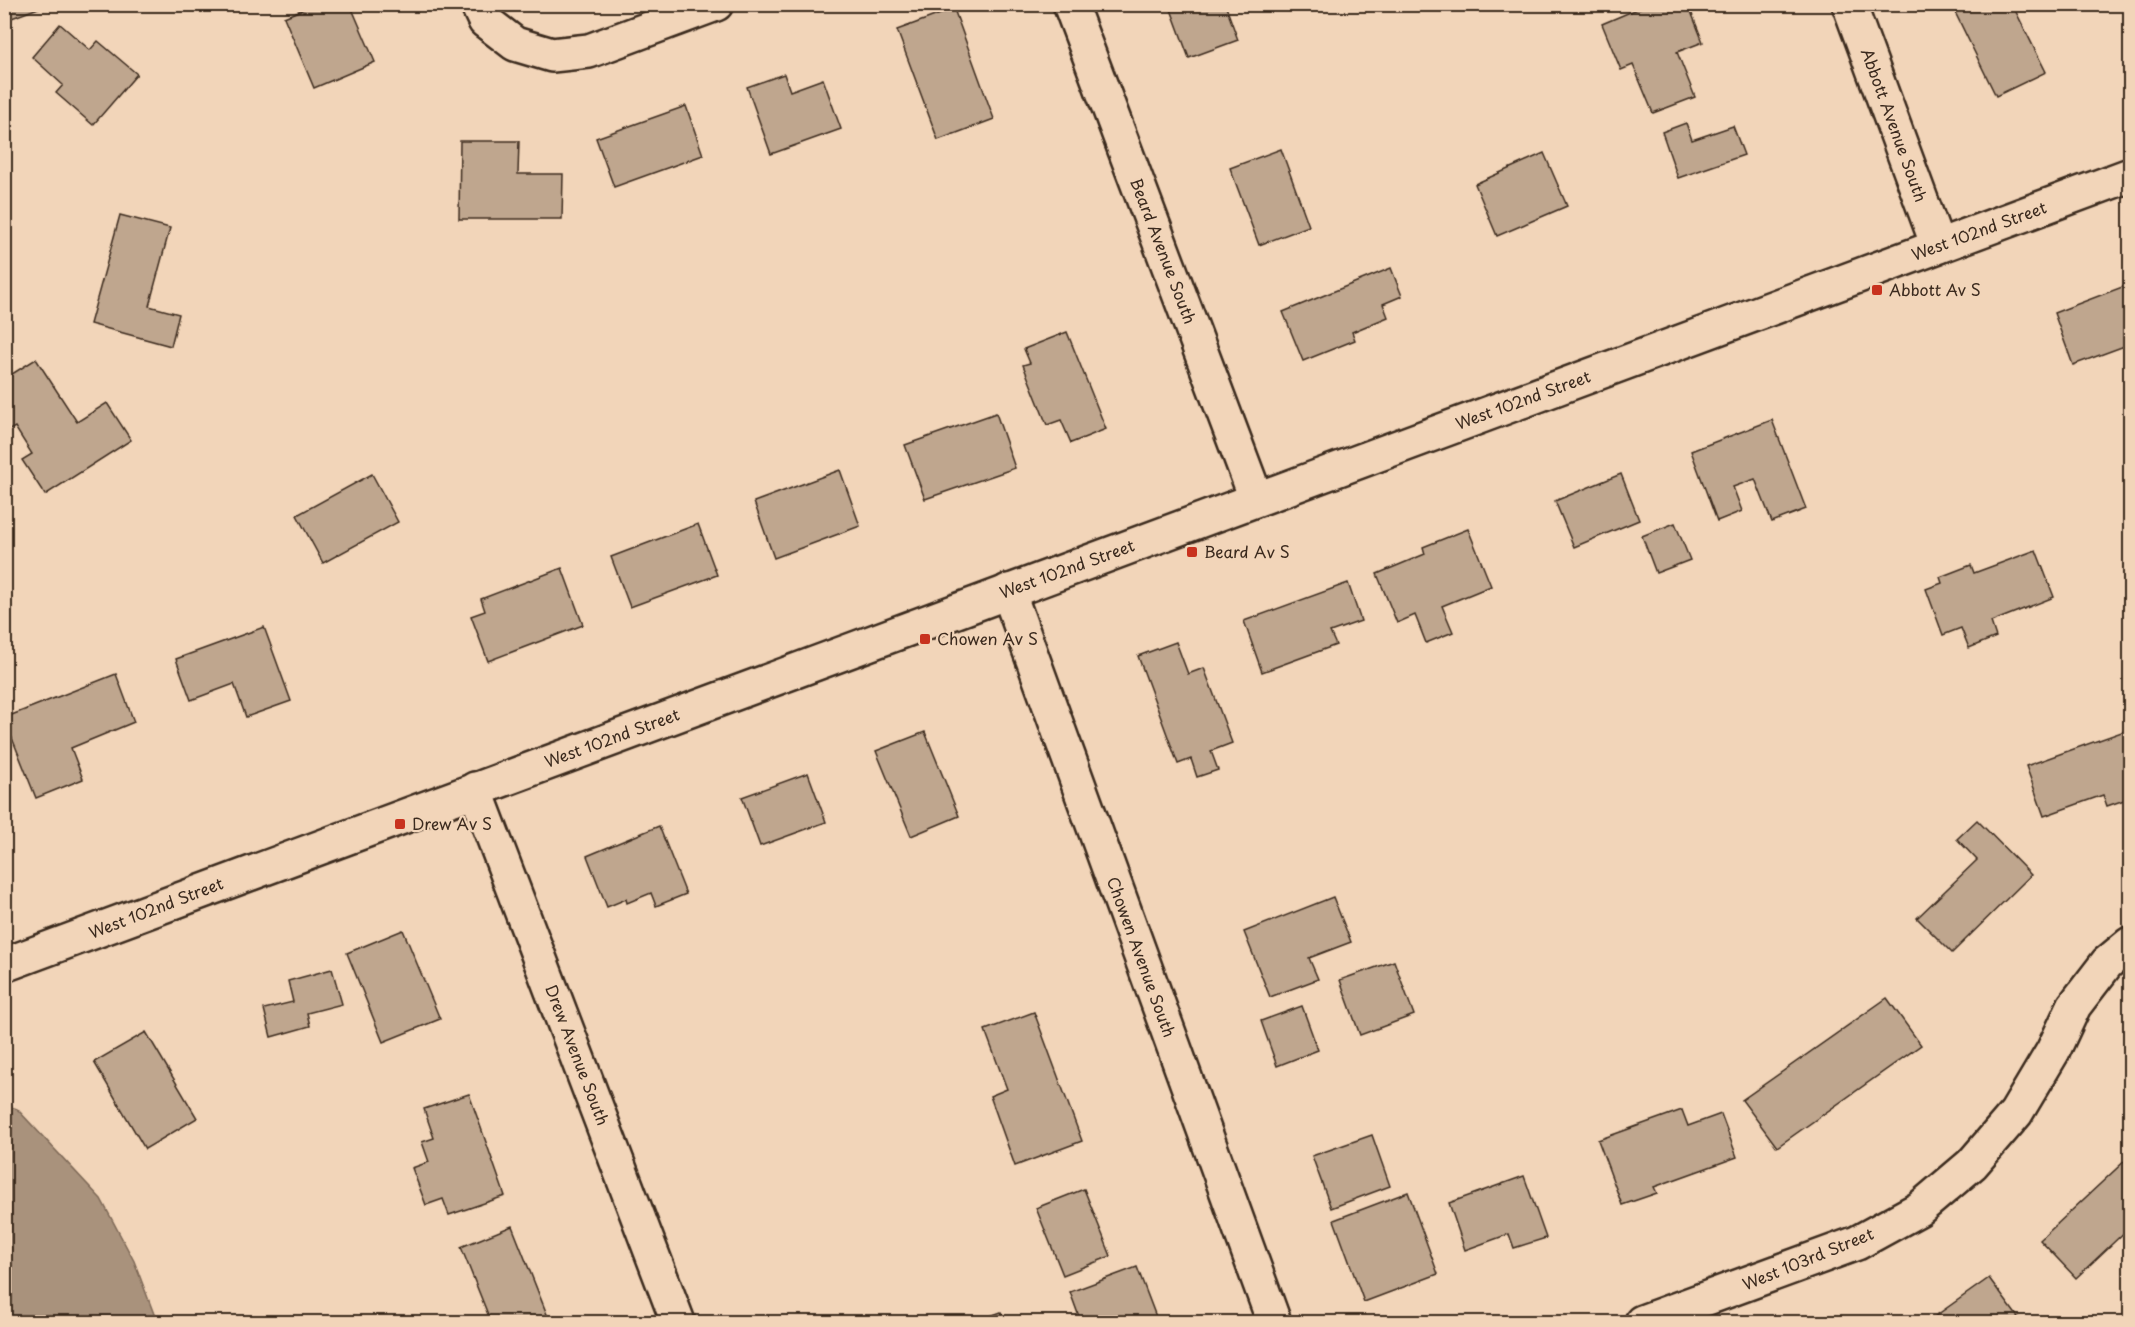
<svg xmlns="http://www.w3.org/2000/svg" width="2135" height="1327" font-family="'Playpen Sans',sans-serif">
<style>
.water{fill:#a9927c;stroke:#7d6856;stroke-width:1.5}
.building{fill:#bfa68e;stroke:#3b2a1e;stroke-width:1.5}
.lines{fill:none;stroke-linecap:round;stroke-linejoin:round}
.street-casing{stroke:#3b2a1e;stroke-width:38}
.secondary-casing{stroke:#3b2a1e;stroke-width:38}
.street{stroke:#f2d5b9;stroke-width:33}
.secondary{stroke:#f2d5b9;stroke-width:33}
.poi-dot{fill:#c8321e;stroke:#f2d5b9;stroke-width:2}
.labels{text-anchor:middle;stroke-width:4.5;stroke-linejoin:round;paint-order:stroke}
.street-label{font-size:16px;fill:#3b2a1e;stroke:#f2d5b9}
.poi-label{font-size:16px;fill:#3b2a1e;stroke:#f2d5b9;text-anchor:start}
</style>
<rect width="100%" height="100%" fill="#f2d5b9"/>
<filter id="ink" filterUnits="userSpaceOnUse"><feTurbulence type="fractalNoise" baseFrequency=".0167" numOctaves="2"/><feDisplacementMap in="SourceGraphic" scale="12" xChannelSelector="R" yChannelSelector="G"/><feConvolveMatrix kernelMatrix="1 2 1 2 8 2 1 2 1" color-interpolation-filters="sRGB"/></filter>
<g filter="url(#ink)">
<path class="water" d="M5 1105 17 1109 101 1199 134 1261 157 1322H5Z"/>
<g class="building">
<path d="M4 4H40L41 7 4 21Z"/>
<path d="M316 4H350L375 62 314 88 284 17Z"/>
<path d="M1169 4H1225L1238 40 1189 58Z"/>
<path d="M1649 4H1688L1703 42 1677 52 1695 97 1653 113 1633 65 1621 70 1602 24Z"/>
<path d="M1951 4H2012L2046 72 1996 96Z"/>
<path d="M954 9 994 119 938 140 897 30Z"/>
<path d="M60 24 90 50 98 41 137 74 93 125 56 93 63 85 32 57Z"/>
<path d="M784 74 790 91 823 79 841 129 771 154 747 87Z"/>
<path d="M686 106 703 155 614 187 596 138Z"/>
<path d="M1686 123 1692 140 1733 126 1744 155 1678 178 1662 132Z"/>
<path d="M460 141H519L518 174H563L562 219H459Z"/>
<path d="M1281 149 1309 226 1259 245 1230 168Z"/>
<path d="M1544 153 1567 206 1497 236 1475 184Z"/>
<path d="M120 215 170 228 149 306 179 314 171 346 90 324Z"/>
<path d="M1391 268 1402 296 1383 304 1388 317 1352 332 1355 340 1303 361 1283 312Z"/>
<path d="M2130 284V344L2073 365 2054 313Z"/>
<path d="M1067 332 1106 429 1071 443 1061 420 1047 425 1023 365 1030 363 1024 349Z"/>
<path d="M36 359 77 422 107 403 131 440 45 495 22 460 32 454 15 427 4 433V379Z"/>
<path d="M996 413 1015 468 925 499 905 445Z"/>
<path d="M1772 420 1806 509 1772 522 1755 479 1733 487 1742 511 1717 521 1691 451Z"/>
<path d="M840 470 860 526 774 558 754 502Z"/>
<path d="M372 474 398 522 323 563 297 515Z"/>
<path d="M1621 474 1639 520 1574 547 1555 501Z"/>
<path d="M1675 523 1690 560 1656 573 1642 536Z"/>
<path d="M698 524 717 575 630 607 611 557Z"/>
<path d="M1468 529 1491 586 1442 606 1453 632 1426 643 1415 615 1397 623 1377 574 1425 554 1423 547Z"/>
<path d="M2036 550 2054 597 1991 622 1996 637 1969 648 1961 628 1943 635 1926 589 1942 583 1940 577 1971 565 1974 573Z"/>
<path d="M562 568 583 625 488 661 471 616 485 611 481 599Z"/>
<path d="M1348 583 1361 621 1330 632 1336 645 1262 672 1244 621Z"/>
<path d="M264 627 291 701 246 717 234 684 191 700 176 659Z"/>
<path d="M1176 642 1188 674 1204 668 1232 743 1211 751 1218 770 1197 777 1191 759 1178 764 1138 656Z"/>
<path d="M116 674 134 722 71 748 83 779 36 798 4 718Z"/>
<path d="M2130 729V798L2107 806 2103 795 2044 816 2026 766Z"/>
<path d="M925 732 959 816 911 836 876 751Z"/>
<path d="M808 773 826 822 760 846 742 797Z"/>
<path d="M1977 820 2031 875 1952 953 1917 918 1977 860 1957 839Z"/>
<path d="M659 826 686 894 656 906 651 893 627 903 626 899 607 907 587 856Z"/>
<path d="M1333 897 1351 942 1309 958 1318 979 1270 997 1244 932Z"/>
<path d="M403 930 440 1019 383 1042 347 953Z"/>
<path d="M1394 961 1414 1015 1360 1035 1340 980Z"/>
<path d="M332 969 342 1004 307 1013 310 1026 271 1037 264 1009 293 1002 288 981Z"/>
<path d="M1887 998 1921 1045 1777 1147 1742 1100Z"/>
<path d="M1302 1006 1318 1050 1277 1066 1261 1021Z"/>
<path d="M1034 1012 1082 1141 1015 1166 990 1096 1007 1089 985 1030Z"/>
<path d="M146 1032 197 1118 145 1149 94 1062Z"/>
<path d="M469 1094 505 1196 449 1215 443 1199 426 1205 412 1168 429 1162 422 1142 434 1138 424 1109Z"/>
<path d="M1682 1110 1688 1126 1721 1114 1737 1157 1654 1187 1657 1193 1622 1205 1598 1140Z"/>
<path d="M1372 1135 1390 1186 1331 1208 1312 1156Z"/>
<path d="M2129 1157 2130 1159V1227L2076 1278 2040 1240Z"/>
<path d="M1524 1176 1546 1238 1514 1248 1509 1234 1465 1250 1449 1203Z"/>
<path d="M1084 1189 1111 1256 1063 1275 1036 1208Z"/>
<path d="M1408 1192 1438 1274 1364 1302 1334 1220Z"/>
<path d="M512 1226 550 1322H491L461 1247Z"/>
<path d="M1137 1267 1158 1322H1081L1070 1292Z"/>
<path d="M1989 1278 2020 1320 2016 1322H1927Z"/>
<path d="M1001 1312 1005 1322H974Z"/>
</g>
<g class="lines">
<defs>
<g id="street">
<path d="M477 4 485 21 515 44 552 55 589 51 716 4"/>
<path d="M1070 4 1256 498"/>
<path d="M1849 4 1938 246"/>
<path d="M1008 591 1274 1322"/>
<path d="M475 789 678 1322"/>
<path d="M1642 1322 1857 1243 1919 1209 1972 1164 2016 1113 2053 1051 2074 1006 2107 963 2130 944"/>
</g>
<path id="secondary" d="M4 965 2130 175"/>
</defs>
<use href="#street" class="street-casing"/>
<use href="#secondary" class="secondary-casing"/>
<use href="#street" class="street"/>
<use href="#secondary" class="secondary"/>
</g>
</g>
<g class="poi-dot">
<rect x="1871" y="284" width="12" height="12" rx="3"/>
<rect x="1186" y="546" width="12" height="12" rx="3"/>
<rect x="919" y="633" width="12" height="12" rx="3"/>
<rect x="394" y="818" width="12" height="12" rx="3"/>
</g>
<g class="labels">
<g class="street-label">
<text transform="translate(1894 125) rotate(70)" y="6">Abbott Avenue South</text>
<text transform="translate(1979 231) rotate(-20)" y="6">West 102nd Street</text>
<text transform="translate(1163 251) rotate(69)" y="6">Beard Avenue South</text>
<text transform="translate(1523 400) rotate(-20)" y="6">West 102nd Street</text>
<text transform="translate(1067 569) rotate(-20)" y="6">West 102nd Street</text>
<text transform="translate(612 738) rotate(-20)" y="6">West 102nd Street</text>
<text transform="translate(156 908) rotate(-21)" y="6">West 102nd Street</text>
<text transform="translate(1141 957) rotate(70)" y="6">Chowen Avenue South</text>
<text transform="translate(577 1055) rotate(69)" y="6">Drew Avenue South</text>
<text transform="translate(1808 1259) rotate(-22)" y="6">West 103rd Street</text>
</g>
<g class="poi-label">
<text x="1889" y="296">Abbott Av S</text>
<text x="1204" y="558">Beard Av S</text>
<text x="937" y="645">Chowen Av S</text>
<text x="412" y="830">Drew Av S</text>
</g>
</g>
<rect width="2135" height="1327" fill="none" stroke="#f2d5b9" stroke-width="24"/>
<rect x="12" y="12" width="2111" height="1303" fill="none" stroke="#3b2a1e" stroke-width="2" filter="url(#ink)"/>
</svg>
